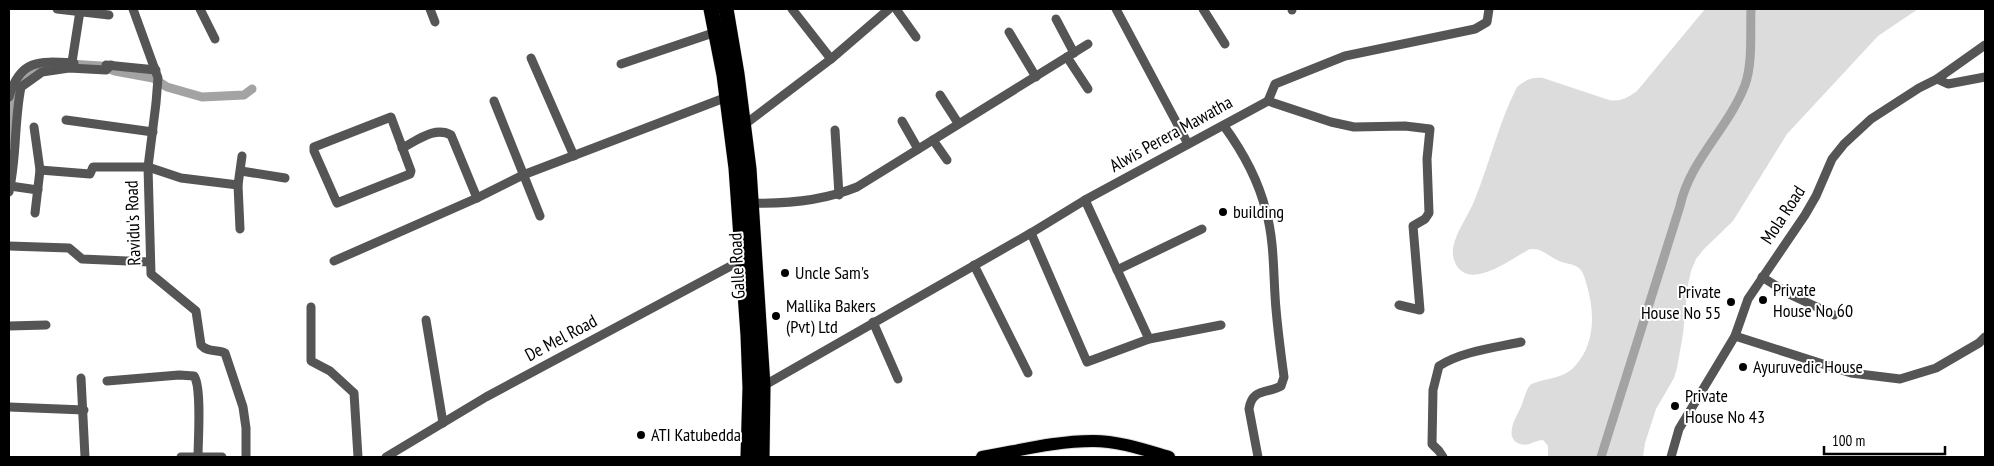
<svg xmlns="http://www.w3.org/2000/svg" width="1994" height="466" font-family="'PT Sans Narrow',sans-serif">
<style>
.green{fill:#dcdcdc}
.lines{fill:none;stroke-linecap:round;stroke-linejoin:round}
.canal{stroke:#a3a3a3;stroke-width:9}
.primary-casing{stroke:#dbdbdb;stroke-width:14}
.highway-casing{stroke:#dbdbdb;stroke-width:16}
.street{stroke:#555;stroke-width:9}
.primary{stroke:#000;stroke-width:12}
.highway{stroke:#000;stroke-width:15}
.poi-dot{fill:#000;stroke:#fff;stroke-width:2}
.labels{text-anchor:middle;stroke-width:4;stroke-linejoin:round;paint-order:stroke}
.street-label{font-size:18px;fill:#000;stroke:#fff}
.poi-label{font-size:18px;fill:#000;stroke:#fff;text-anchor:start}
</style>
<rect width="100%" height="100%" fill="#fff"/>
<path class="green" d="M1705 9H1918L1878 36 1787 134 1733 221 1704 249 1696 259 1691 271 1688 285 1683 334 1677 368 1674 378 1656 409 1645 443 1643 457H1548V446L1543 440C1535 440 1529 447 1520 444 1503 438 1516 417 1521 407 1524 400 1525 392 1530 385 1545 377 1563 380 1575 366 1595 344 1595 313 1587 286 1585 279 1584 273 1579 268 1573 263 1564 264 1557 260 1547 255 1542 248 1530 249 1514 257 1481 283 1463 272 1455 267 1452 257 1453 248 1456 231 1469 215 1475 199 1490 162 1499 122 1517 87 1526 80 1531 77 1543 78L1609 100C1621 102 1627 98 1637 91Z"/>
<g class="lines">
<g class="canal">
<path d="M69 64 101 66 115 71 153 78 167 87 202 97 244 95 252 89"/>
<path d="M11 143C12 114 7 71 46 66"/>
<path d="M1601 457 1680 206C1690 160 1728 129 1745 85 1753 62 1750 33 1751 9"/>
</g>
<defs>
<path id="primary" d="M982 457C1018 451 1055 441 1093 441 1119 441 1145 450 1169 457"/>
<g id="highway">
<path d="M711 9 724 75 736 168 748 335 750 388 748 457"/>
<path d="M726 9 737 74 749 169 763 386 762 457"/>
</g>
</defs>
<use href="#primary" class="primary-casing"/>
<use href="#highway" class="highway-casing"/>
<g class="street">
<path d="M57 9 109 15"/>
<path d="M133 9 158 78 156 103 148 167 151 274 196 311 201 345C208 353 217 349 225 353L243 407 246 428V457"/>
<path d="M200 9 215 39"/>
<path d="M430 9 435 22"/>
<path d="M792 9 831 59"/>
<path d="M896 9 916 37"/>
<path d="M1116 9 1188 144"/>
<path d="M1203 9 1225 44"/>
<path d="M1292 9V10"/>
<path d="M1056 19 1074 53"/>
<path d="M1009 32 1036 77"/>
<path d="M1067 57 1088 89"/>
<path d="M531 58 574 156"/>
<path d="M72 62 80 11"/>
<path d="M621 64 716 32"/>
<path d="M106 65 156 70"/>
<path d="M1937 79 1948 84 1985 77"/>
<path d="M940 95 958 123"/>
<path d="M9 97C20 59 39 61 74 63"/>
<path d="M494 101 540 216"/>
<path d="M1268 101 1275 84 1345 56 1475 29 1487 22 1489 9"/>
<path d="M391 117 411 171 410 174 337 203 314 151V147Z"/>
<path d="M66 120 153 132"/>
<path d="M902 121 918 149"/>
<path d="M744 125 831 59 889 9"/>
<path d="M1224 126C1243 152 1258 179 1266 211 1275 243 1273 277 1276 309 1278 332 1281 355 1284 377L1281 386C1267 394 1252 388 1249 409L1258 457"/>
<path d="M34 127 40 170 35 213"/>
<path d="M835 130 839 195"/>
<path d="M933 140 947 160"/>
<path d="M402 148C418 140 435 126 451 135L477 198"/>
<path d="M40 170 90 174 93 167H148L181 178 238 185"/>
<path d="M241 171 285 178"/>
<path d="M10 186 38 190"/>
<path d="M9 192C17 157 14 122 21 87L42 72 69 68 106 70 111 65"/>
<path d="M1085 200 1149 339"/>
<path d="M752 203C786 204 825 200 857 187L1088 44"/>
<path d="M240 229 238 185 242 156"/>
<path d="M1031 233 1087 362 1149 339 1221 325"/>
<path d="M9 246 69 248 82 259 150 262"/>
<path d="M334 261 477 198 523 175 727 97"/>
<path d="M974 265 1028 373"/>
<path d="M1117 270 1202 229"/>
<path d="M1762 277 1791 295 1834 315"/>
<path d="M311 307V361L330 371 354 393 358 457"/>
<path d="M426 320 443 423"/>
<path d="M873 322 898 379"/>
<path d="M9 326 46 325"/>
<path d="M1735 336 1851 373 1900 379 1936 368 1979 343 1985 337"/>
<path d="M81 378 85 457"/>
<path d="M107 381 179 375 194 376C202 387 198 441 198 457"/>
<path d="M763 386 1031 233 1085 200 1268 101 1331 122 1354 127 1405 126 1430 129 1427 159 1429 213 1425 219 1413 226 1420 310 1399 305"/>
<path d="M9 407 84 410"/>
<path d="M181 457H222"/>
<path d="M386 457 486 397 742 260H747"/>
<path d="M1443 457 1439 451 1432 444 1433 390 1439 366C1463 351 1494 348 1521 342"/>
<path d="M1671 457 1679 429 1735 336 1748 299 1805 215 1816 196 1832 159 1844 144 1871 119 1919 88 1937 79 1985 45"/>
</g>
<use href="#primary" class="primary"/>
<use href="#highway" class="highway"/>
</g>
<g class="poi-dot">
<circle cx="1223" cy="212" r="5"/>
<circle cx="785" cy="273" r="5"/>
<circle cx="1763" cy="300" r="5"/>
<circle cx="1731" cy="302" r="5"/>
<circle cx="776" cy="316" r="5"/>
<circle cx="1743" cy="367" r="5"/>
<circle cx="1675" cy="406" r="5"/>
<circle cx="641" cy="435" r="5"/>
</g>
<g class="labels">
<g class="street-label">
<text transform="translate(1171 134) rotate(-29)" y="6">Alwis Perera Mawatha</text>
<text transform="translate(1783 215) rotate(-57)" y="6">Mola Road</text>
<text transform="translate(133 223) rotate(-92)" y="6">Ravidu's Road</text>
<text transform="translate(737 266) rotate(-93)" y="6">Galle Road</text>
<text transform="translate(561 338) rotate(-28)" y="6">De Mel Road</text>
</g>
<g class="poi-label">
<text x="1233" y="218">building</text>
<text x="795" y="279">Uncle Sam's</text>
<text x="1773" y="296">Private<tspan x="1773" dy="21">House No 60</tspan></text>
<text x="1721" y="298" text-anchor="end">Private<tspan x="1721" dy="21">House No 55</tspan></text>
<text x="786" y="312">Mallika Bakers<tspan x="786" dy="21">(Pvt) Ltd</tspan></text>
<text x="1753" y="373">Ayuruvedic House</text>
<text x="1685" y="402">Private<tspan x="1685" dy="21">House No 43</tspan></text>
<text x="651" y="441">ATI Katubedda</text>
</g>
</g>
<rect width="1994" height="466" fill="none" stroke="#000000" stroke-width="20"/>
<path d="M1824 446v8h121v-8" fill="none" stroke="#000000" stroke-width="2.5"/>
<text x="1832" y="446" font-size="15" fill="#000000" stroke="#ffffff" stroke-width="4" paint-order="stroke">100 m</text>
</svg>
